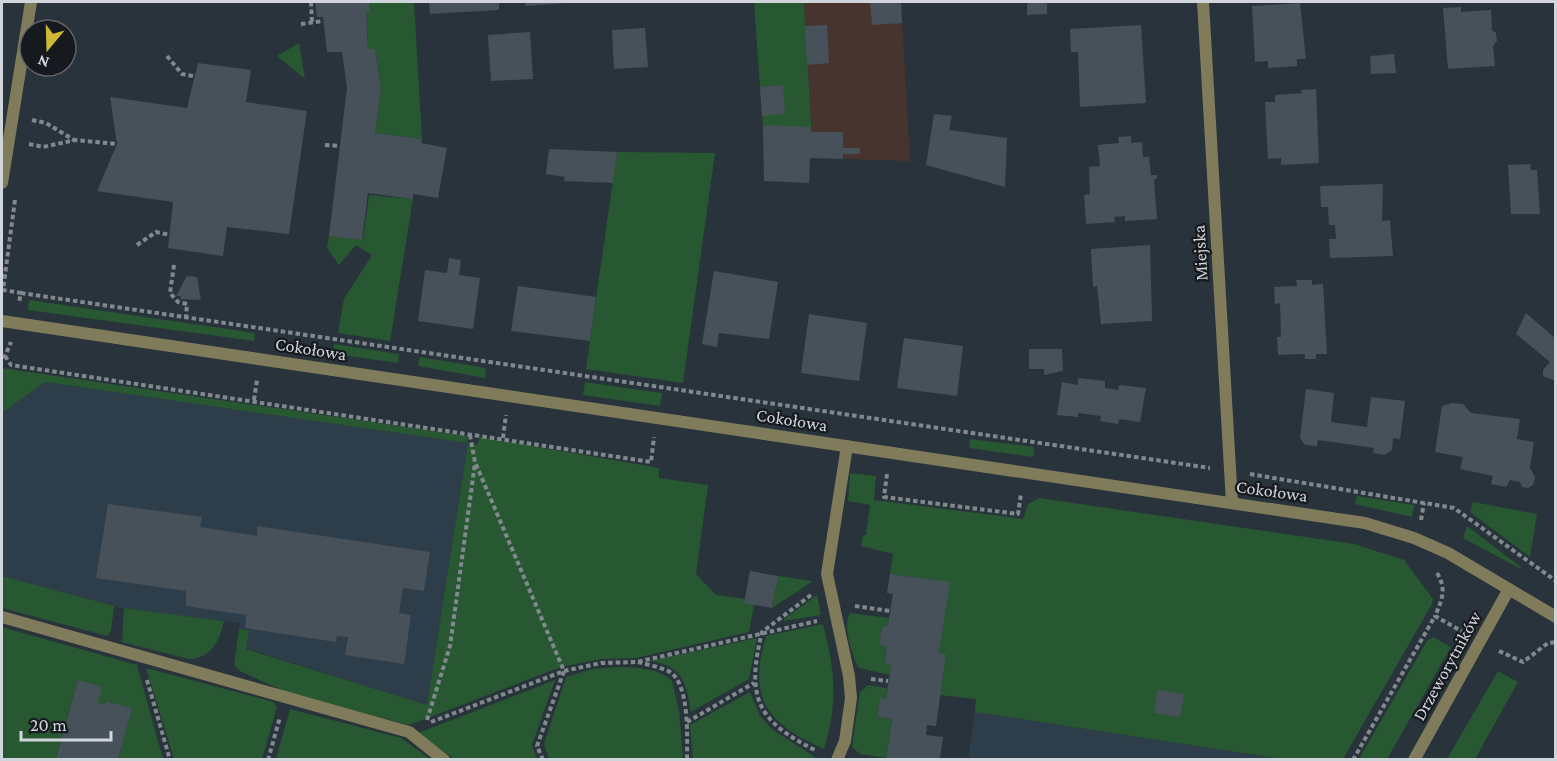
<svg xmlns="http://www.w3.org/2000/svg" width="1557" height="761" font-family="'Crimson Pro',serif">
<style>
.commercial{fill:#48342e}
.built{fill:#2d3d49}
.green{fill:#275831}
.building{fill:#47515a}
.lines{fill:none;stroke-linecap:round;stroke-linejoin:round}
.path{stroke:#81898f;stroke-width:4;stroke-dasharray:4.5 3;stroke-linecap:butt}
.lane{stroke:#7f7b5b;stroke-width:12}
.street{stroke:#7f7b5b;stroke-width:12}
.labels{text-anchor:middle;stroke-width:4.5;stroke-linejoin:round;paint-order:stroke}
.street-label{font-size:18px;fill:#d0d6db;stroke:#161a1e}
</style>
<rect width="100%" height="100%" fill="#29333b"/>
<path class="commercial" d="M804 2H901L910 161 813 158Z"/>
<g class="built">
<path d="M45 382 468 443 427 706 245 648 249 630 239 629 240 623 101 605 2 576V413Z"/>
<path d="M975 712 1281 759H968Z"/>
</g>
<g class="green">
<path d="M369 2H414L422 139 375 133 381 89 375 49H368L366 12H370Z"/>
<path d="M754 2H804L813 158 765 156Z"/>
<path d="M299 43 305 79 277 56Z"/>
<path d="M617 152 715 153 683 383 586 369Z"/>
<path d="M369 195 413 199 390 341 338 333 344 299 372 255 356 245 339 265 327 248 329 235 363 239Z"/>
<path d="M29 300 255 333 254 341 28 310Z"/>
<path d="M334 344 399 354 398 363 334 354Z"/>
<path d="M420 357 486 368 485 378 418 366Z"/>
<path d="M2 368 467 436 468 443 477 445 480 437 659 468V478L708 485 696 574 716 595 745 599 754 605 749 632 636 658 601 659 561 667 409 725 288 693 240 671 234 665 239 629 249 630 246 649 427 705 468 443 45 382 2 413Z"/>
<path d="M585 382 662 393 660 406 583 395Z"/>
<path d="M970 439 1034 447 1033 457 969 448Z"/>
<path d="M850 473 876 476 874 500 1023 519 1028 504 1039 498 1354 544 1404 560 1433 599 1432 604 1343 759H1281L975 712 976 699 940 695 946 655 939 653 949 583 890 574 893 554 861 546 863 535H866L870 505 848 501Z"/>
<path d="M1357 496 1414 505 1412 517 1355 504Z"/>
<path d="M1473 502 1537 514 1530 557 1470 512Z"/>
<path d="M1467 526 1522 568 1521 569 1463 538Z"/>
<path d="M2 576 114 606 111 631 107 636 2 608Z"/>
<path d="M778 576 813 581 772 608Z"/>
<path d="M817 595 821 615 784 621V619Z"/>
<path d="M124 608 224 621C219 641 212 658 189 659L122 642Z"/>
<path d="M850 613 889 618 888 627H882L879 645 887 646 885 663 891 664 889 675 859 668C852 656 842 624 850 613Z"/>
<path d="M823 624C835 669 838 704 824 749 767 724 747 698 766 636Z"/>
<path d="M2 627 137 665 163 759H118L131 708 107 701 105 705 98 703 78 680 56 759H2Z"/>
<path d="M1433 637 1451 647 1387 759H1359L1427 641Z"/>
<path d="M757 638 749 679 691 712C685 681 684 666 649 661Z"/>
<path d="M617 667C633 667 660 668 672 681L679 710 683 759H549L544 744 566 677 592 669Z"/>
<path d="M146 668 274 702 277 707 262 759H174Z"/>
<path d="M1498 671 1518 682 1475 759H1447Z"/>
<path d="M555 680 532 745 537 759H454L418 733Z"/>
<path d="M868 685 887 688 886 699 880 698 877 717 892 719 886 758 860 754 852 747 860 692Z"/>
<path d="M750 692 760 716 773 730 818 759H693L690 725Z"/>
<path d="M290 709 401 738 430 759H276Z"/>
</g>
<g class="building">
<path d="M315 2H369L370 12H366L368 49H375L381 89 375 133 422 139 421 143 447 148 438 198 413 194V199L368 193 362 240 329 236 347 88 342 52H327L323 17H317Z"/>
<path d="M429 2H499V10L430 14Z"/>
<path d="M525 2H566V3L526 6Z"/>
<path d="M870 2H901L902 23 872 25Z"/>
<path d="M1047 2V14L1027 15V3Z"/>
<path d="M1300 3 1306 59H1297V66L1268 68V61L1255 62 1252 6Z"/>
<path d="M1461 7V12L1491 10 1492 30 1496 33 1497 41 1493 46 1495 66 1448 69 1443 8Z"/>
<path d="M827 25 829 63 807 65 805 26Z"/>
<path d="M1141 25 1146 103 1080 107 1078 52H1071L1070 29Z"/>
<path d="M645 28 648 67 614 69 612 30Z"/>
<path d="M530 32 533 79 491 81 488 35Z"/>
<path d="M1394 54 1396 73 1371 74 1370 56Z"/>
<path d="M198 63 251 70 246 102 307 111 289 234 227 227 223 256 168 248 173 202 97 191 117 144 110 97 187 108Z"/>
<path d="M783 85 785 114 762 116 760 87Z"/>
<path d="M1316 89 1319 163 1281 165V158L1268 159 1265 102H1275V95L1302 93 1301 90Z"/>
<path d="M934 114 952 116 949 130 1007 138 1005 187 926 165Z"/>
<path d="M763 125 811 127V132H843V148H860V154H843V159L810 158 809 183 764 181Z"/>
<path d="M1131 136V143L1142 142 1143 157H1149L1151 175H1157V179H1154L1157 219 1125 221V216L1114 217 1115 222 1086 224 1084 195 1090 194 1089 167 1100 166 1098 145 1119 143 1118 137Z"/>
<path d="M549 149 617 152 613 183 564 181 565 177 546 174Z"/>
<path d="M1530 164 1531 170H1537L1540 214H1511L1508 165Z"/>
<path d="M1383 184 1382 221 1390 220 1393 256 1330 258 1329 239H1336L1335 225H1329L1328 207H1321L1320 186Z"/>
<path d="M1150 245 1152 321 1101 324 1097 286 1093 287 1091 249Z"/>
<path d="M449 258 461 260 459 275 480 278 473 329 418 321 425 270 447 273Z"/>
<path d="M714 271 778 282 769 339 719 333 717 347 702 344Z"/>
<path d="M187 276 197 277 201 300 180 299 181 296H176Z"/>
<path d="M1296 280H1312V285L1323 284 1327 354H1316V359H1305V354L1278 355 1277 337H1281L1280 303 1275 304 1274 287 1297 286Z"/>
<path d="M518 286 596 297 590 341 511 331Z"/>
<path d="M1526 313 1556 339V381L1543 376V370L1550 362 1516 334Z"/>
<path d="M809 314 867 323 859 381 801 373Z"/>
<path d="M904 338 963 346 957 396 897 388Z"/>
<path d="M1029 349H1062L1063 371 1044 375V369H1029Z"/>
<path d="M1078 378 1105 381V388L1118 390 1119 385 1146 388 1140 422 1119 419 1118 424 1100 421 1101 416 1078 413V417L1057 415 1062 382 1078 385Z"/>
<path d="M1306 389 1334 393 1331 422 1367 427 1371 397 1405 401 1400 439 1393 438 1392 450 1384 455 1373 453 1374 448 1318 440 1317 446 1305 445 1300 438Z"/>
<path d="M1452 403 1463 404 1471 413 1520 419 1517 439 1534 442 1530 468 1535 477 1533 485 1528 488 1522 487 1520 482 1510 480 1506 487 1491 484 1493 476 1460 469 1463 457 1435 452 1442 406Z"/>
<path d="M108 504 202 517 200 527 257 536V526L430 552 424 591 403 588 399 613 411 615 404 664 345 655 348 637 337 636 336 642 245 628 246 615 186 606V591L96 578Z"/>
<path d="M750 571 778 576 772 608 744 603Z"/>
<path d="M890 574 950 582 939 653 946 654 936 726 927 725 926 735 943 737 940 759H886L892 719 877 717 880 698 886 699 891 664 885 663 887 646 879 645 882 627H888L889 618 893 594 887 593Z"/>
<path d="M78 680 102 687 98 703 105 705 106 701 132 708 118 759H56Z"/>
<path d="M1157 690 1184 694 1180 717 1154 713Z"/>
</g>
<g class="lines">
<g class="path">
<path d="M311 2 312 23"/>
<path d="M301 24 323 21"/>
<path d="M167 56 182 74 193 76"/>
<path d="M32 120 46 123 74 140"/>
<path d="M29 144 43 147 75 140 117 144"/>
<path d="M325 145 340 146"/>
<path d="M15 200 3 290 21 293 19 302"/>
<path d="M137 245 156 232 170 235"/>
<path d="M174 265 170 293 178 302 187 304 186 317"/>
<path d="M21 293 1210 468"/>
<path d="M5 356 11 365 651 462 654 437"/>
<path d="M2 357 5 356 11 342"/>
<path d="M254 400 257 380"/>
<path d="M470 435 475 462 564 671 537 746 543 760"/>
<path d="M503 438 506 415"/>
<path d="M887 474 884 497 1018 514 1021 494"/>
<path d="M1250 474 1454 508 1556 581"/>
<path d="M1421 520 1424 503"/>
<path d="M1437 573C1447 589 1442 600 1435 616L1463 632"/>
<path d="M811 595 762 632C746 697 756 721 817 751"/>
<path d="M855 606 890 611"/>
<path d="M1499 651 1523 662 1548 643 1556 642"/>
<path d="M638 662C648 665 661 667 670 672 690 685 687 738 687 760"/>
<path d="M871 679 888 681"/>
<path d="M147 680 170 760"/>
<path d="M427 720 450 646 475 463"/>
<path d="M431 722 564 671 601 663 637 662 817 621"/>
<path d="M687 722 754 683"/>
<path d="M268 760 280 717"/>
<path d="M1353 760 1435 616"/>
</g>
<path class="lane" d="M837 760 845 741 851 698 849 676 827 574 847 446"/>
<g class="street">
<path d="M1203 2 1232 503"/>
<path d="M2 183 31 2"/>
<path d="M2 321 1365 523 1414 538 1448 553 1556 617"/>
<path d="M2 617 409 732 444 760"/>
<path d="M1414 760 1509 589"/>
</g>
</g>
<g class="labels">
<g class="street-label">
<text transform="translate(1200 253) rotate(-93)" y="6">Miejska</text>
<text transform="translate(311 349) rotate(9)" y="6">Cokołowa</text>
<text transform="translate(792 420) rotate(9)" y="6">Cokołowa</text>
<text transform="translate(1272 491) rotate(8)" y="6">Cokołowa</text>
<text transform="translate(1447 666) rotate(-61)" y="6">Drzeworytników</text>
</g>
</g>
<rect width="1557" height="761" fill="none" stroke="#d0d6db" stroke-width="6"/>
<g transform="translate(48 48) rotate(199)"><circle r="28" fill="#161a1e" stroke="#60656a" stroke-width="1.5"/>
<path d="M0-4.5L10 22L0 15L-10 22Z" fill="#cfb837"/>
<text y="-9" font-size="16" font-weight="bold" text-anchor="middle" fill="#d0d6db">N</text>
</g>
<path d="M21 731v9h90v-9" fill="none" stroke="#d0d6db" stroke-width="3"/>
<text x="30" y="731" font-size="18" fill="#d0d6db" stroke="#161a1e" stroke-width="4.5" paint-order="stroke">20 m</text>
</svg>
